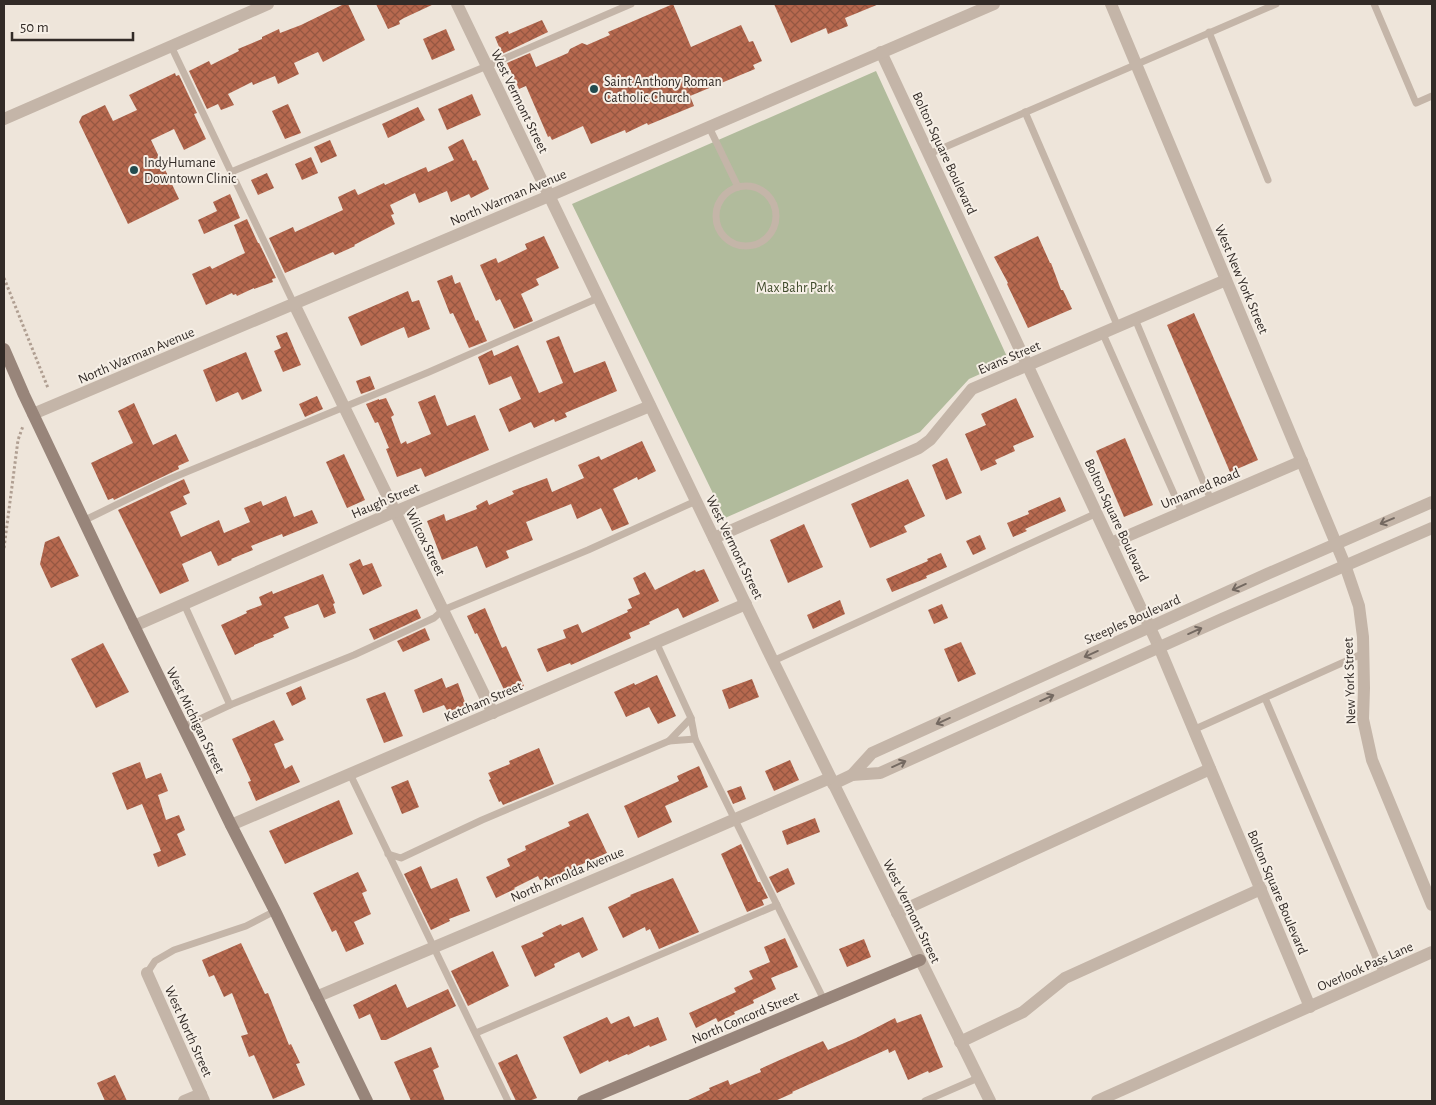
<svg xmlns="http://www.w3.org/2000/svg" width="1436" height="1105" font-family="'Alegreya Sans',sans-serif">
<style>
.park{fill:#b1bb9c}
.building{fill:url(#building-cross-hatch)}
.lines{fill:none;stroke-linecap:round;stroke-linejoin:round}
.path{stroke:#b09f92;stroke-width:3;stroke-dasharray:2.5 2.5;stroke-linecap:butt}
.service{stroke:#c4b5a8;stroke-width:7}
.minor{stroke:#c4b5a8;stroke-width:12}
.tertiary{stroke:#c4b5a8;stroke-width:12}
.secondary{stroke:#98857a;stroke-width:12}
.oneway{stroke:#746961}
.poi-dot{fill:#224b4e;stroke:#f6efe6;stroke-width:2}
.labels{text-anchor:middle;stroke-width:4;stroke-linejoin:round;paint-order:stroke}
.poi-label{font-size:14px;fill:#322b27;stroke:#f6efe6;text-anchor:start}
.street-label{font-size:14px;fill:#322b27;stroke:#f6efe6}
.park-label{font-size:14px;fill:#424d2e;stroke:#f6efe6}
</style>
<defs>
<pattern id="building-cross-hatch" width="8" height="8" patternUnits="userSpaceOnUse" patternTransform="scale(1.25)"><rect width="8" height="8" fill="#b7694f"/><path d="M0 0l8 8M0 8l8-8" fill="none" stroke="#955742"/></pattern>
</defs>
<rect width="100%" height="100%" fill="#eee5da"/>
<path class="park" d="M876 71 1009 361 969 379 920 432 725 518 572 204Z"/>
<g class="building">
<path d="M344 4H348L365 40 323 62 318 52 294 63 299 74 278 84 275 76 253 85 252 82 228 94 234 105 221 110 218 104 207 109 189 71 209 61 211 65 239 51 238 49 262 39V37L279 29 280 33 301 25Z"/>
<path d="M376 4H434L404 18 399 21 400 24 388 29Z"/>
<path d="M673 4 691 47 741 25 749 42 753 41 762 61 753 65 755 69 690 96 694 106 648 125 647 123 626 133 625 130 591 144 583 126 552 140 550 136 548 137 526 86 519 89 507 63 530 53 536 67 568 53 570 49 582 43 587 45 610 35 608 32Z"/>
<path d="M774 4H879L845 18 848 26 828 34 826 28 791 43Z"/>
<path d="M542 20 548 32 502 54 495 37 508 31 509 34Z"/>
<path d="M446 29 455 50 432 60 423 39Z"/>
<path d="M175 73 176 76 179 75 197 113 194 114 206 139 184 150 174 129 151 140 179 199 128 224 79 122 82 116 105 105 113 121 137 110 129 95Z"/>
<path d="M472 94 481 115 447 130 438 109Z"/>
<path d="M288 104 301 133 285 139 272 111Z"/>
<path d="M418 107 425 120 388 138 382 124Z"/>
<path d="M463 139 473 161 476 160 489 189 471 198 469 194 451 202 447 191 419 203 415 193 390 205 394 214 391 215 395 224 354 245 355 246 335 255 333 252 285 273 269 238 293 227 295 232 343 210 338 197 355 189 358 195 384 183 385 185 426 167 428 172 454 160 448 147Z"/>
<path d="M330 140 337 156 321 163 314 147Z"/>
<path d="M311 157 318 173 302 180 295 164Z"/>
<path d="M267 173 274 188 258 195 251 180Z"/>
<path d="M230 194 240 218 204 234 198 220 217 211 213 202Z"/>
<path d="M247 219 258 243H259L276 278 272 279 273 282 254 289V288L237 296 236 294 233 295 232 293 206 305 192 274 210 266 212 269 245 253 234 225Z"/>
<path d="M544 236 559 268 536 279 539 285 521 294 533 321 514 329 500 299 496 301 480 265 496 258 498 263 527 249 525 244Z"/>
<path d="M1038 236 1050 263H1051L1061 290H1063L1072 309 1028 328 1007 284 1008 283 994 257Z"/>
<path d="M452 275 455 284 460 282 476 321 478 320 487 341 469 348 453 313 450 314 437 281Z"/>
<path d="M408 291 412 302 419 300 430 329 408 338 404 327 361 346 348 317Z"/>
<path d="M1194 313 1258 460 1230 472 1167 325Z"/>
<path d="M287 332 301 365 283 372 274 351 281 348 276 336Z"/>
<path d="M559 336 574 373 605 361 617 391 565 413 567 417 555 422 554 419 534 428 531 422 509 432 499 409 521 399 511 376 489 385 478 357 492 350 494 356 518 345 539 393 563 383 546 341Z"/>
<path d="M246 352 262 391 242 400 238 392 216 402 203 370Z"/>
<path d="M370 376 375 389 361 394 356 381Z"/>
<path d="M435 395 447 426 475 415 489 450 425 477 421 468 397 477 386 449 389 448 378 422 375 423 366 404 379 399V400L386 398 394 415 391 417 401 444 406 441 407 444 431 434 418 402Z"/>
<path d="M317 396 323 409 305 417 299 404Z"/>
<path d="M1016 398 1034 437 1013 446 1015 451 995 460 997 464 981 471 965 434 986 425 981 414Z"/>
<path d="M134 403 153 445 176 434 189 461 178 466 179 469 114 500 113 498 108 500 91 463 133 443 118 411Z"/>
<path d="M1125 438 1153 505 1124 517 1096 451Z"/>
<path d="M642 441 656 471 638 480 637 477 613 489 629 524 612 531 601 508 577 519 571 504 526 522 533 540 506 551 509 558 486 568 477 546 442 560 427 521 444 514 446 521 477 509 476 506 487 500 489 505 514 494 512 491 547 478 552 492 584 478 578 465 599 456 601 460Z"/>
<path d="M344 454 365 500 347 508 326 462Z"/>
<path d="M947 458 962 493 946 500 932 465Z"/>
<path d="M184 479 190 493 183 496 187 504 170 512 181 537 219 520 224 533 250 522 244 508 261 501 263 506 286 496 294 517 312 510 318 523 283 537 282 534 251 546 253 550 231 559 232 560 218 566 211 551 182 564 189 581 160 594 118 510Z"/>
<path d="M908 479 925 516 904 526 907 532 870 548 851 504Z"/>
<path d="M1060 497 1066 511 1025 529 1027 531 1013 537 1007 523 1029 514 1028 511Z"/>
<path d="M804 524 823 567 788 583 770 540Z"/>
<path d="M980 535 986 549 973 555 966 541Z"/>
<path d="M59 536 79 576 51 588 40 564 45 542Z"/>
<path d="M941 553 947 567 926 576 927 578 892 592 886 579 928 561 927 559Z"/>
<path d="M360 559 363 566 372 563 382 586 363 595 349 564Z"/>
<path d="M704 569 719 601 683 618 678 608 649 622 650 624 629 633 631 638 571 665 570 663 547 672 537 649 566 638 563 630 578 624 582 633 628 612 627 610 632 608 628 599 640 594 633 578 645 572 655 590 695 570 696 572Z"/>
<path d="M323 574 335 603 333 604 336 613 324 618 318 604 284 617 289 628 273 635 274 637 254 645V646L235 655 221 625 247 613 246 611 262 605 259 597 272 591 273 594Z"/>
<path d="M840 600 845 614 813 629 807 615Z"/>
<path d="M942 604 948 618 934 624 928 610Z"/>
<path d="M485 608 502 648 506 646 524 686 506 694 477 633 475 634 467 616Z"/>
<path d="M417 609 421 618 374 640 369 629Z"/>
<path d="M425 628 430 640 403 652 397 641Z"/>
<path d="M961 642 976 674 958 682 944 649Z"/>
<path d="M103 643 129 692 96 708 71 659Z"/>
<path d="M657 675 676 716 658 724 649 707 626 717 614 692 634 683 635 685Z"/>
<path d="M442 678 446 688 458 683 466 705 448 712 444 705 423 713 414 690Z"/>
<path d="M752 679 759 697 729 709 722 690Z"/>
<path d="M301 686 306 699 292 706 286 693Z"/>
<path d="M385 692 403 736 384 743 366 699Z"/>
<path d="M274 720 284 740 274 744 285 769 292 765 300 782 256 801 248 782 251 781 232 739Z"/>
<path d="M539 748 554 784 503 805 501 801 499 802 489 780 491 779 488 773 510 764 509 761Z"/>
<path d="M790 760 799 780 774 791 765 771Z"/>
<path d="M140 762 146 779 161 773 168 791 158 795 166 820 179 815 185 830 177 834 186 855 158 867 153 854 161 851 142 804 127 810 112 773Z"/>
<path d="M699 766 708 787 665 806 672 822 638 838 624 806 679 781 677 776Z"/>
<path d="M408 780 419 807 402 814 391 787Z"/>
<path d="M741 786 746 799 733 804 727 791Z"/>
<path d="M339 800 353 834 285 864 269 831Z"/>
<path d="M588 813 607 853 560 874V876L545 883 542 879 540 880 538 876 514 888 515 889 496 898 486 877 510 866 507 859 526 850 525 846 570 826 568 822Z"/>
<path d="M815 818 820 832 787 845 782 831Z"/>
<path d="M741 844 758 882H760L768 898 762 900 764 905 747 912 721 854Z"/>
<path d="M421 866 431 889 457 878 470 911 449 919 450 921 431 930 404 874Z"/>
<path d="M788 868 795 884 777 893 769 877Z"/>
<path d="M358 872 367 891 362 893 371 914 354 922 364 944 346 952 336 930 332 932 313 893Z"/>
<path d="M673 878 699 932 659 949 650 929 646 931 645 927 623 938 608 907 631 896 630 895Z"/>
<path d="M583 917 598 950 582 958 579 952 554 964 555 967 535 977 521 946 544 936 542 933 561 924 562 926Z"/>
<path d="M785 938 798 967 771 978 776 989 753 1000 754 1003 734 1012 735 1014 718 1022 716 1018 696 1028 689 1013 736 992 734 988 753 979 749 971 770 962 764 947Z"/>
<path d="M864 939 871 957 847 967 839 949Z"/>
<path d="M241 943 265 994 268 993 289 1045 291 1044 300 1063 296 1064 305 1085 273 1099 254 1055 249 1057 241 1036 248 1034 232 993 224 997 214 975 209 977 202 960Z"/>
<path d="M493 951 509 986 468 1006 451 971Z"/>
<path d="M396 984 407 1008 448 989 456 1006 386 1040H381L370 1014 359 1019 353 1005Z"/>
<path d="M921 1014 943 1067 929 1073 928 1071 908 1080 895 1050 889 1053 888 1049 792 1092 793 1093 775 1101H686L710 1090 709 1088 728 1080 730 1085 761 1072 760 1069 782 1059 823 1041 828 1050 856 1038 895 1018 897 1023Z"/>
<path d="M629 1016 634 1027 658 1017 667 1040 650 1047 649 1045 628 1055 627 1054 609 1062 608 1060 580 1074 563 1037 607 1017 611 1024Z"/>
<path d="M431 1047 439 1067 433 1070 445 1101H411L394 1062Z"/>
<path d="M517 1054 537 1098 529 1101H516L498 1063Z"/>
<path d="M115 1075 127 1101H105L97 1083Z"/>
</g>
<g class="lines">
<g class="path">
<path d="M4 278 48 388"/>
<path d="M4 548 18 440 23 426"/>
</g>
<g class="service">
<path d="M1374 4 1416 103 1432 96"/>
<path d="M1209 32 1268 180"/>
<path d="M171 46 294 304"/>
<path d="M1025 112 1118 327"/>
<path d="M709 127 738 187"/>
<path d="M929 154 1276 4"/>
<path d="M231 172 487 66 631 4"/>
<circle cx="746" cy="216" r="30"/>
<path d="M1135 319 1211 500"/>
<path d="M1103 334 1182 512"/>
<path d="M83 521 167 480 429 372 598 298"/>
<path d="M184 604 230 705"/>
<path d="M656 642 691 718 695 739 824 1000"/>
<path d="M773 661 1097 513"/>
<path d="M1265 698 1383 974"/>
<path d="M691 718 669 741 695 739"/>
<path d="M183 727 230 705 354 655 434 618 443 610 588 550 696 501"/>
<path d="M1193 730 1364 653"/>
<path d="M350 774 508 1101"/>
<path d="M388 854 401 858 482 820 669 741"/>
<path d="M147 973 155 961 174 950 246 926 275 911"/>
<path d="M476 1033 777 905"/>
<path d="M925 1101 978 1078"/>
</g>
<g class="minor">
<path d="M457 4 773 661 990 1101"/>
<path d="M1111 4 1345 565 1359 606 1363 637 1364 688 1363 719 1372 760 1432 905"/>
<path d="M881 52 1159 647 1310 1007"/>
<path d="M4 119 268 4"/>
<path d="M294 304 493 713"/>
<path d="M714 538 919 448 930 440 972 389 1226 280"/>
<path d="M1111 543 1302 461"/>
<path d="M134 626 387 515 650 406"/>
<path d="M852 775 872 753 1267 574 1432 502"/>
<path d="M833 784 852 775 880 773 1222 619 1432 528"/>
<path d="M231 825 746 604"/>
<path d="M897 913 1210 769"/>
<path d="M147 973 204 1101"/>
<path d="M316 997 641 860 830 778"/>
<path d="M960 1042 1023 1012 1065 978 1261 889"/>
<path d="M184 1101 201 1094"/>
<path d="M1097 1101 1432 952"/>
</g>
<path class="tertiary" d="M33 414 549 196 994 4"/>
<g class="secondary">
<path d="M4 349 24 395 120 597 231 825 275 911 367 1101"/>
<path d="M583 1101 920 960"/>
</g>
</g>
<defs><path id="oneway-shaft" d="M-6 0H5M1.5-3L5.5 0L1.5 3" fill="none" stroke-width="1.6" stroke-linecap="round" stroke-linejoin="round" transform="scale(1.25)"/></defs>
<g class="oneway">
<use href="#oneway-shaft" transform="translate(1387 521) rotate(157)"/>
<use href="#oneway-shaft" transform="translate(1239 587) rotate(156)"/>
<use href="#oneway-shaft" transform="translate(1195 631) rotate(-24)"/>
<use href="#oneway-shaft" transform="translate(1091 654) rotate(156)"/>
<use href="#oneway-shaft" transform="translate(1047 698) rotate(-24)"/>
<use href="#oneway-shaft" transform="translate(943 721) rotate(156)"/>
<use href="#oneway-shaft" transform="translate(899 764) rotate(-24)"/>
</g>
<g class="poi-dot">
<circle cx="594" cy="89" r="5"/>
<circle cx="134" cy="170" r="5"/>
</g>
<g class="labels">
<g class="poi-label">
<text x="604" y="86">Saint Anthony Roman<tspan x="604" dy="16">Catholic Church</tspan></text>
<text x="144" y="167">IndyHumane<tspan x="144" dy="16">Downtown Clinic</tspan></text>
</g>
<g class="street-label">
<text transform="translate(520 101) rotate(64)" y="5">West Vermont Street</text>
<text transform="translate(945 153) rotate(65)" y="5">Bolton Square Boulevard</text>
<text transform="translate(508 197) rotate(-23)" y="5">North Warman Avenue</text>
<text transform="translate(1242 279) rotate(67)" y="5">West New York Street</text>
<text transform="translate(136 355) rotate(-23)" y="5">North Warman Avenue</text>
<text transform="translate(1009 357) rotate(-23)" y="5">Evans Street</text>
<text transform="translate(1200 488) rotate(-23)" y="5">Unnamed Road</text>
<text transform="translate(385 500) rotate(-23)" y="5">Haugh Street</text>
<text transform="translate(1117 520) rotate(65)" y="5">Bolton Square Boulevard</text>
<text transform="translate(426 542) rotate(64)" y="5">Wilcox Street</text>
<text transform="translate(735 547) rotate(64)" y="5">West Vermont Street</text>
<text transform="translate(1132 619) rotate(-24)" y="5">Steeples Boulevard</text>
<text transform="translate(1349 681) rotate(-92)" y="5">New York Street</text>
<text transform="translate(483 701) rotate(-23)" y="5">Ketcham Street</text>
<text transform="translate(196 720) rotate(64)" y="5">West Michigan Street</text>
<text transform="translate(567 874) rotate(-23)" y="5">North Arnolda Avenue</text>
<text transform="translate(1278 892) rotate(67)" y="5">Bolton Square Boulevard</text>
<text transform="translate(912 911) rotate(64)" y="5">West Vermont Street</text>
<text transform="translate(1365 966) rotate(-24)" y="5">Overlook Pass Lane</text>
<text transform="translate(745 1017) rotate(-23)" y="5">North Concord Street</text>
<text transform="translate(189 1031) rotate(66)" y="5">West North Street</text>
</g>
<g class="park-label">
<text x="795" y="292">Max Bahr Park</text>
</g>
</g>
<rect width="1436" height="1105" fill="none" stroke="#322b27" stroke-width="10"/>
<path d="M12 32v8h121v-8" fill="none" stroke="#322b27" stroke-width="2.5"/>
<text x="20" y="32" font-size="15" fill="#322b27" stroke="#f6efe6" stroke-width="4" paint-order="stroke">50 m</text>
</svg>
